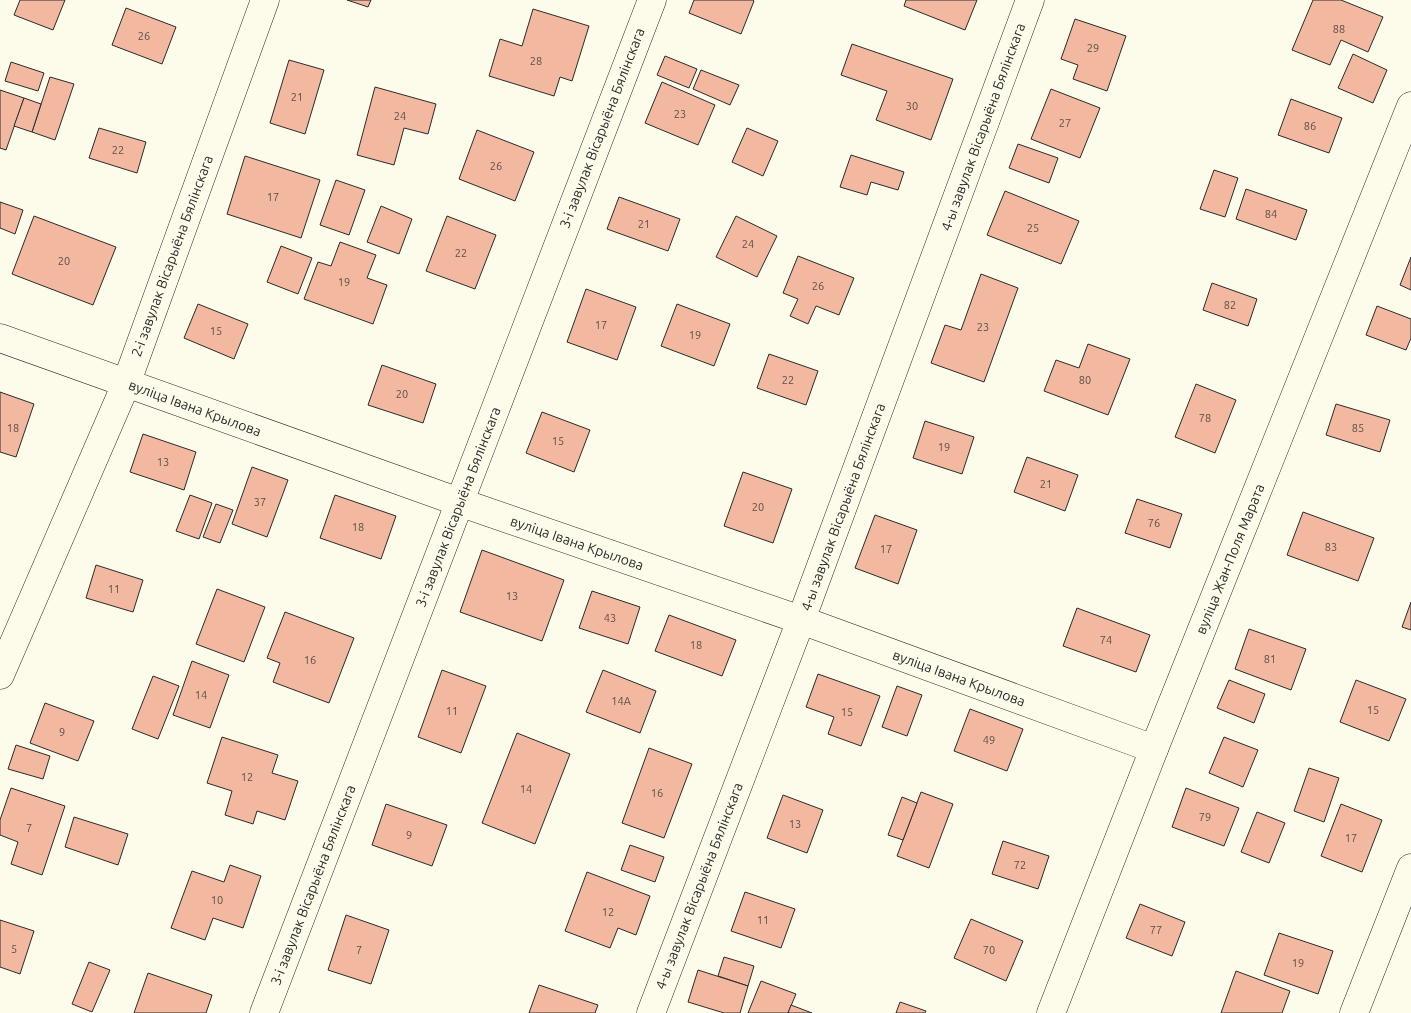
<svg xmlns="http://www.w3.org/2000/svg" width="1411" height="1013" font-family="Ubuntu,sans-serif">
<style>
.building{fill:#f2b8a0;stroke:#2b2b2b}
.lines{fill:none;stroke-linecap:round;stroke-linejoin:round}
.minor-casing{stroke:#2b2b2b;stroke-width:29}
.minor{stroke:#fdfbea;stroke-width:28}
.labels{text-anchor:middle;stroke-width:4;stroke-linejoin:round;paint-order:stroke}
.number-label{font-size:11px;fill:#5d4e48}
.street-label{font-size:14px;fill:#2b2b2b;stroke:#fdfbea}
</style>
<rect width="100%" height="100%" fill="#fdfbea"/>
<g class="building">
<path d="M20 0H65L53 30 14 15Z"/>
<path d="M347 0H371L368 7Z"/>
<path d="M694 0H753L754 1 741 34 689 13Z"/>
<path d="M906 0H977L965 30 904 6Z"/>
<path d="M1313 0H1341L1383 17 1368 52 1341 40 1330 65 1292 50Z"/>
<path d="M126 8 176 27 162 64 112 45Z"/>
<path d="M533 9 589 26 572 81 560 77 554 96 489 76 500 39 522 46Z"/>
<path d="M1075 19 1126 36 1107 91 1073 79 1078 65 1061 59Z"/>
<path d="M852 44 953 79 931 140 876 120 887 91 841 75Z"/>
<path d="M1353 54 1387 70 1373 103 1338 88Z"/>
<path d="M665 56 697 69 689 88 657 75Z"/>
<path d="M289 60 324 70 305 134 270 123Z"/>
<path d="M11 62 44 73 38 91 5 81Z"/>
<path d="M701 70 739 85 730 105 693 89Z"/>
<path d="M50 77 74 84 55 140 32 132Z"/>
<path d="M662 82 715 105 698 145 645 123Z"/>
<path d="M375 87 436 104 428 134 404 128 394 165 357 155Z"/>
<path d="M1051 89 1100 108 1080 158 1031 139Z"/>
<path d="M0 90 24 98 6 150 0 148Z"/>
<path d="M24 98 41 104 32 132 14 126Z"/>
<path d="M1291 99 1342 118 1329 153 1278 135Z"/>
<path d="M99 128 146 142 137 173 89 158Z"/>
<path d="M747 128 778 141 763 176 732 162Z"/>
<path d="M477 130 534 152 515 201 459 179Z"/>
<path d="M1018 144 1058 158 1049 183 1009 168Z"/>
<path d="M851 155 904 172 898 190 871 182 867 195 840 187Z"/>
<path d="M245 156 320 180 301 238 227 214Z"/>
<path d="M1214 170 1238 178 1225 217 1200 209Z"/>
<path d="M336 180 365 190 349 235 320 225Z"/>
<path d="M1246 189 1307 210 1296 240 1236 219Z"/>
<path d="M1005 191 1079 221 1061 264 987 235Z"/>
<path d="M619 197 680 219 668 251 607 229Z"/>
<path d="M0 202 23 210 15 234 0 228Z"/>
<path d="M381 206 412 219 399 254 367 242Z"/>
<path d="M34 216 116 247 93 305 12 274Z"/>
<path d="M447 216 496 235 475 289 426 271Z"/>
<path d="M736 216 777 236 757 277 716 257Z"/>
<path d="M340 242 376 255 367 278 387 285 373 324 304 299 318 262 331 266Z"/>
<path d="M281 246 312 258 298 294 267 282Z"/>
<path d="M798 256 854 278 839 315 816 306 808 324 790 316 798 299 783 293Z"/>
<path d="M1411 257V290L1400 285Z"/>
<path d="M981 274 1018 288 984 382 931 363 945 325 961 330Z"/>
<path d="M1212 283 1257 299 1248 326 1203 310Z"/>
<path d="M586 289 636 307 617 360 567 342Z"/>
<path d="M198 304 248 324 234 359 184 338Z"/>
<path d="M677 304 730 324 714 366 661 346Z"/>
<path d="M1377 306 1411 319V338L1406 350 1366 335Z"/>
<path d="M1088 344 1130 359 1108 415 1044 391 1056 360 1079 368Z"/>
<path d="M769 354 818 371 806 405 757 388Z"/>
<path d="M382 365 436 384 423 423 368 405Z"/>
<path d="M1196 384 1236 400 1215 453 1175 437Z"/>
<path d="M0 392 34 404 16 457 0 452Z"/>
<path d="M1336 404 1390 420 1380 452 1326 435Z"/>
<path d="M542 412 590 430 574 472 526 453Z"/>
<path d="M925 421 974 437 962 474 913 458Z"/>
<path d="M143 434 196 452 184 490 130 472Z"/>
<path d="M1027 457 1078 475 1065 511 1014 492Z"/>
<path d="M252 467 288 480 267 537 232 524Z"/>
<path d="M743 472 792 489 773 543 724 526Z"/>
<path d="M190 495 212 503 199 539 176 531Z"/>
<path d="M335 495 396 516 381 559 320 538Z"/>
<path d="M1137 499 1182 514 1170 548 1125 533Z"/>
<path d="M216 504 233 510 220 543 203 537Z"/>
<path d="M1303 512 1374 538 1358 581 1287 555Z"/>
<path d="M875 515 917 530 898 584 855 568Z"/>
<path d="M482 550 564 580 542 641 460 612Z"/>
<path d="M96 565 143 580 133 612 86 598Z"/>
<path d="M217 589 265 607 244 662 196 644Z"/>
<path d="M592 591 640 607 628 644 579 628Z"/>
<path d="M1411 602V630L1402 627Z"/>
<path d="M1077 608 1150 635 1136 672 1063 646Z"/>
<path d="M285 612 354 638 329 703 273 682 280 663 267 658Z"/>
<path d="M669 615 736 640 722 676 655 651Z"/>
<path d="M1249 629 1306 649 1291 690 1235 669Z"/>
<path d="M192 661 229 675 210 728 173 715Z"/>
<path d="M442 670 486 686 461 753 418 737Z"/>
<path d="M603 670 656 691 640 733 586 712Z"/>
<path d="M818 674 880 696 861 746 828 734 834 717 806 707Z"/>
<path d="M153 676 179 686 158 739 132 729Z"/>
<path d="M1229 680 1265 694 1254 723 1217 708Z"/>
<path d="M1356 680 1406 699 1389 741 1340 722Z"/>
<path d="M897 686 922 695 907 736 882 727Z"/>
<path d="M45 703 94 721 78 761 30 743Z"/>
<path d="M970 709 1023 729 1007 771 954 751Z"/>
<path d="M517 733 570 754 535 844 482 823Z"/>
<path d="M222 737 278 755 272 773 298 781 285 820 257 811 253 824 225 815 232 791 207 783Z"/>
<path d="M1224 737 1258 750 1243 787 1209 773Z"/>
<path d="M16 745 50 756 43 779 8 769Z"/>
<path d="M649 748 692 764 664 838 622 823Z"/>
<path d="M1309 768 1339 778 1324 822 1294 811Z"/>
<path d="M11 788 65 806 42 875 11 864 18 842 0 835V820Z"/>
<path d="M1186 788 1239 808 1224 846 1172 827Z"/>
<path d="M921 792 953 804 929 868 897 856Z"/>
<path d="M783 795 823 810 807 853 767 838Z"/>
<path d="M902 797 917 803 903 840 888 835Z"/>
<path d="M386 804 447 825 432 866 372 845Z"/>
<path d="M1341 804 1382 820 1362 872 1321 856Z"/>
<path d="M1257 812 1285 823 1269 863 1241 852Z"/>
<path d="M74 817 128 834 118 865 65 847Z"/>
<path d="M1003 841 1049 856 1038 889 992 874Z"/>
<path d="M630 845 664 857 655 882 621 870Z"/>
<path d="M230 865 261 876 243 928 213 918 205 940 171 928 192 871 224 882Z"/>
<path d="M587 872 650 896 636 935 618 928 610 948 565 931Z"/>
<path d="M745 892 795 909 781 948 731 931Z"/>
<path d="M1140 904 1185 922 1172 956 1126 938Z"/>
<path d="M346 915 389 930 371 984 328 970Z"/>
<path d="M971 919 1023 941 1006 981 954 958Z"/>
<path d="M0 920 34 931 20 974 0 967Z"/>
<path d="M1279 933 1333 951 1318 994 1264 975Z"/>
<path d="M724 957 754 966 748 986 718 976Z"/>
<path d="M89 962 110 970 92 1012 72 1004Z"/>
<path d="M698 970 748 986 740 1013H724L688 1002Z"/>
<path d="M1236 971 1290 991 1282 1013H1221Z"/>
<path d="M148 973 212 995 206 1013H134Z"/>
<path d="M761 981 796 994 788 1013H748Z"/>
<path d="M539 985 598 1005 595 1013H529Z"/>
<path d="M900 1002 926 1011 925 1013H896Z"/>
<path d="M791 1005 812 1013H788Z"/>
</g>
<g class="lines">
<defs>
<g id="minor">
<path d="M0 338 459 502 801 620 1154 749"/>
<path d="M0 675 126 384 265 0"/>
<path d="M264 1013 652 0"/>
<path d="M651 1013 801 620 1030 0"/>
<path d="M1051 1013 1154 749 1411 106"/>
<path d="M1354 1013 1411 868"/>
</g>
</defs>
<use href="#minor" class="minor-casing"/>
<use href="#minor" class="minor"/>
</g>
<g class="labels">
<g class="number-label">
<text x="1339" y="33">88</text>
<text x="144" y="40">26</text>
<text x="1093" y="52">29</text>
<text x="536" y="65">28</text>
<text x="297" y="101">21</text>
<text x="912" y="110">30</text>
<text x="680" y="118">23</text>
<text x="400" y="120">24</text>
<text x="1065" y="127">27</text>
<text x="1310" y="130">86</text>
<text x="118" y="154">22</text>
<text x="496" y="170">26</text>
<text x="273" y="201">17</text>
<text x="1271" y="218">84</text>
<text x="644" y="228">21</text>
<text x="1033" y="232">25</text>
<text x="748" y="248">24</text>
<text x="461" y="257">22</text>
<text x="64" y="265">20</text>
<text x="344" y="286">19</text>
<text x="818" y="290">26</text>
<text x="1230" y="309">82</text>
<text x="601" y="329">17</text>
<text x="983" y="331">23</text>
<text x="216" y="335">15</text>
<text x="695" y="339">19</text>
<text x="788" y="384">22</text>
<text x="1085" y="384">80</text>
<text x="402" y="398">20</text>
<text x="1205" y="422">78</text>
<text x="13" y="432">18</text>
<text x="1358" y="432">85</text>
<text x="558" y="445">15</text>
<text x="944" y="451">19</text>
<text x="163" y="466">13</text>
<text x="1046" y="488">21</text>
<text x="260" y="506">37</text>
<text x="758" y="511">20</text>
<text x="1154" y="527">76</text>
<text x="358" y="531">18</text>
<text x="1331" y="551">83</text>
<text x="886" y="553">17</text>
<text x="114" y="593">11</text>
<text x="512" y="600">13</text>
<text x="610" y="622">43</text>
<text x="1106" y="644">74</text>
<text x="696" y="649">18</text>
<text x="1270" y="663">81</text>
<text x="310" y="664">16</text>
<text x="201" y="699">14</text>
<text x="621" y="705">14А</text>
<text x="1373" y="714">15</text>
<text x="452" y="715">11</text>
<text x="847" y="716">15</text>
<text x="62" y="736">9</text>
<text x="989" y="744">49</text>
<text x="247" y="781">12</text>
<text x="526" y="793">14</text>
<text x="657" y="797">16</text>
<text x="1205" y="821">79</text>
<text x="795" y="828">13</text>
<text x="29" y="832">7</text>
<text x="409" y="839">9</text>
<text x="1351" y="842">17</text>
<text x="1020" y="869">72</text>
<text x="217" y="904">10</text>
<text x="608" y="916">12</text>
<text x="763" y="924">11</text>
<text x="1156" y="934">77</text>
<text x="14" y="953">5</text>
<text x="359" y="954">7</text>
<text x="989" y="954">70</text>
<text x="1298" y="967">19</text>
</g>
<g class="street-label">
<text transform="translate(983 127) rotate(-70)" y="5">4-ы завулак Вісарыёна Бялінскага</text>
<text transform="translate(602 128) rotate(-69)" y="5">3-і завулак Вісарыёна Бялінскага</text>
<text transform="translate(172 256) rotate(-70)" y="5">2-і завулак Вісарыёна Бялінскага</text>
<text transform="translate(195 408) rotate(20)" y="5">вуліца Івана Крылова</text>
<text transform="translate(458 507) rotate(-69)" y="5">3-і завулак Вісарыёна Бялінскага</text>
<text transform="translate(843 507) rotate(-70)" y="5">4-ы завулак Вісарыёна Бялінскага</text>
<text transform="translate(577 543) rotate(19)" y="5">вуліца Івана Крылова</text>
<text transform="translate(1230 559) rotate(-68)" y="5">вуліца Жан-Поля Марата</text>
<text transform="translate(959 678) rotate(20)" y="5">вуліца Івана Крылова</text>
<text transform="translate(313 885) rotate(-69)" y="5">3-і завулак Вісарыёна Бялінскага</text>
<text transform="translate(699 886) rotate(-69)" y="5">4-ы завулак Вісарыёна Бялінскага</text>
</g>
</g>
</svg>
